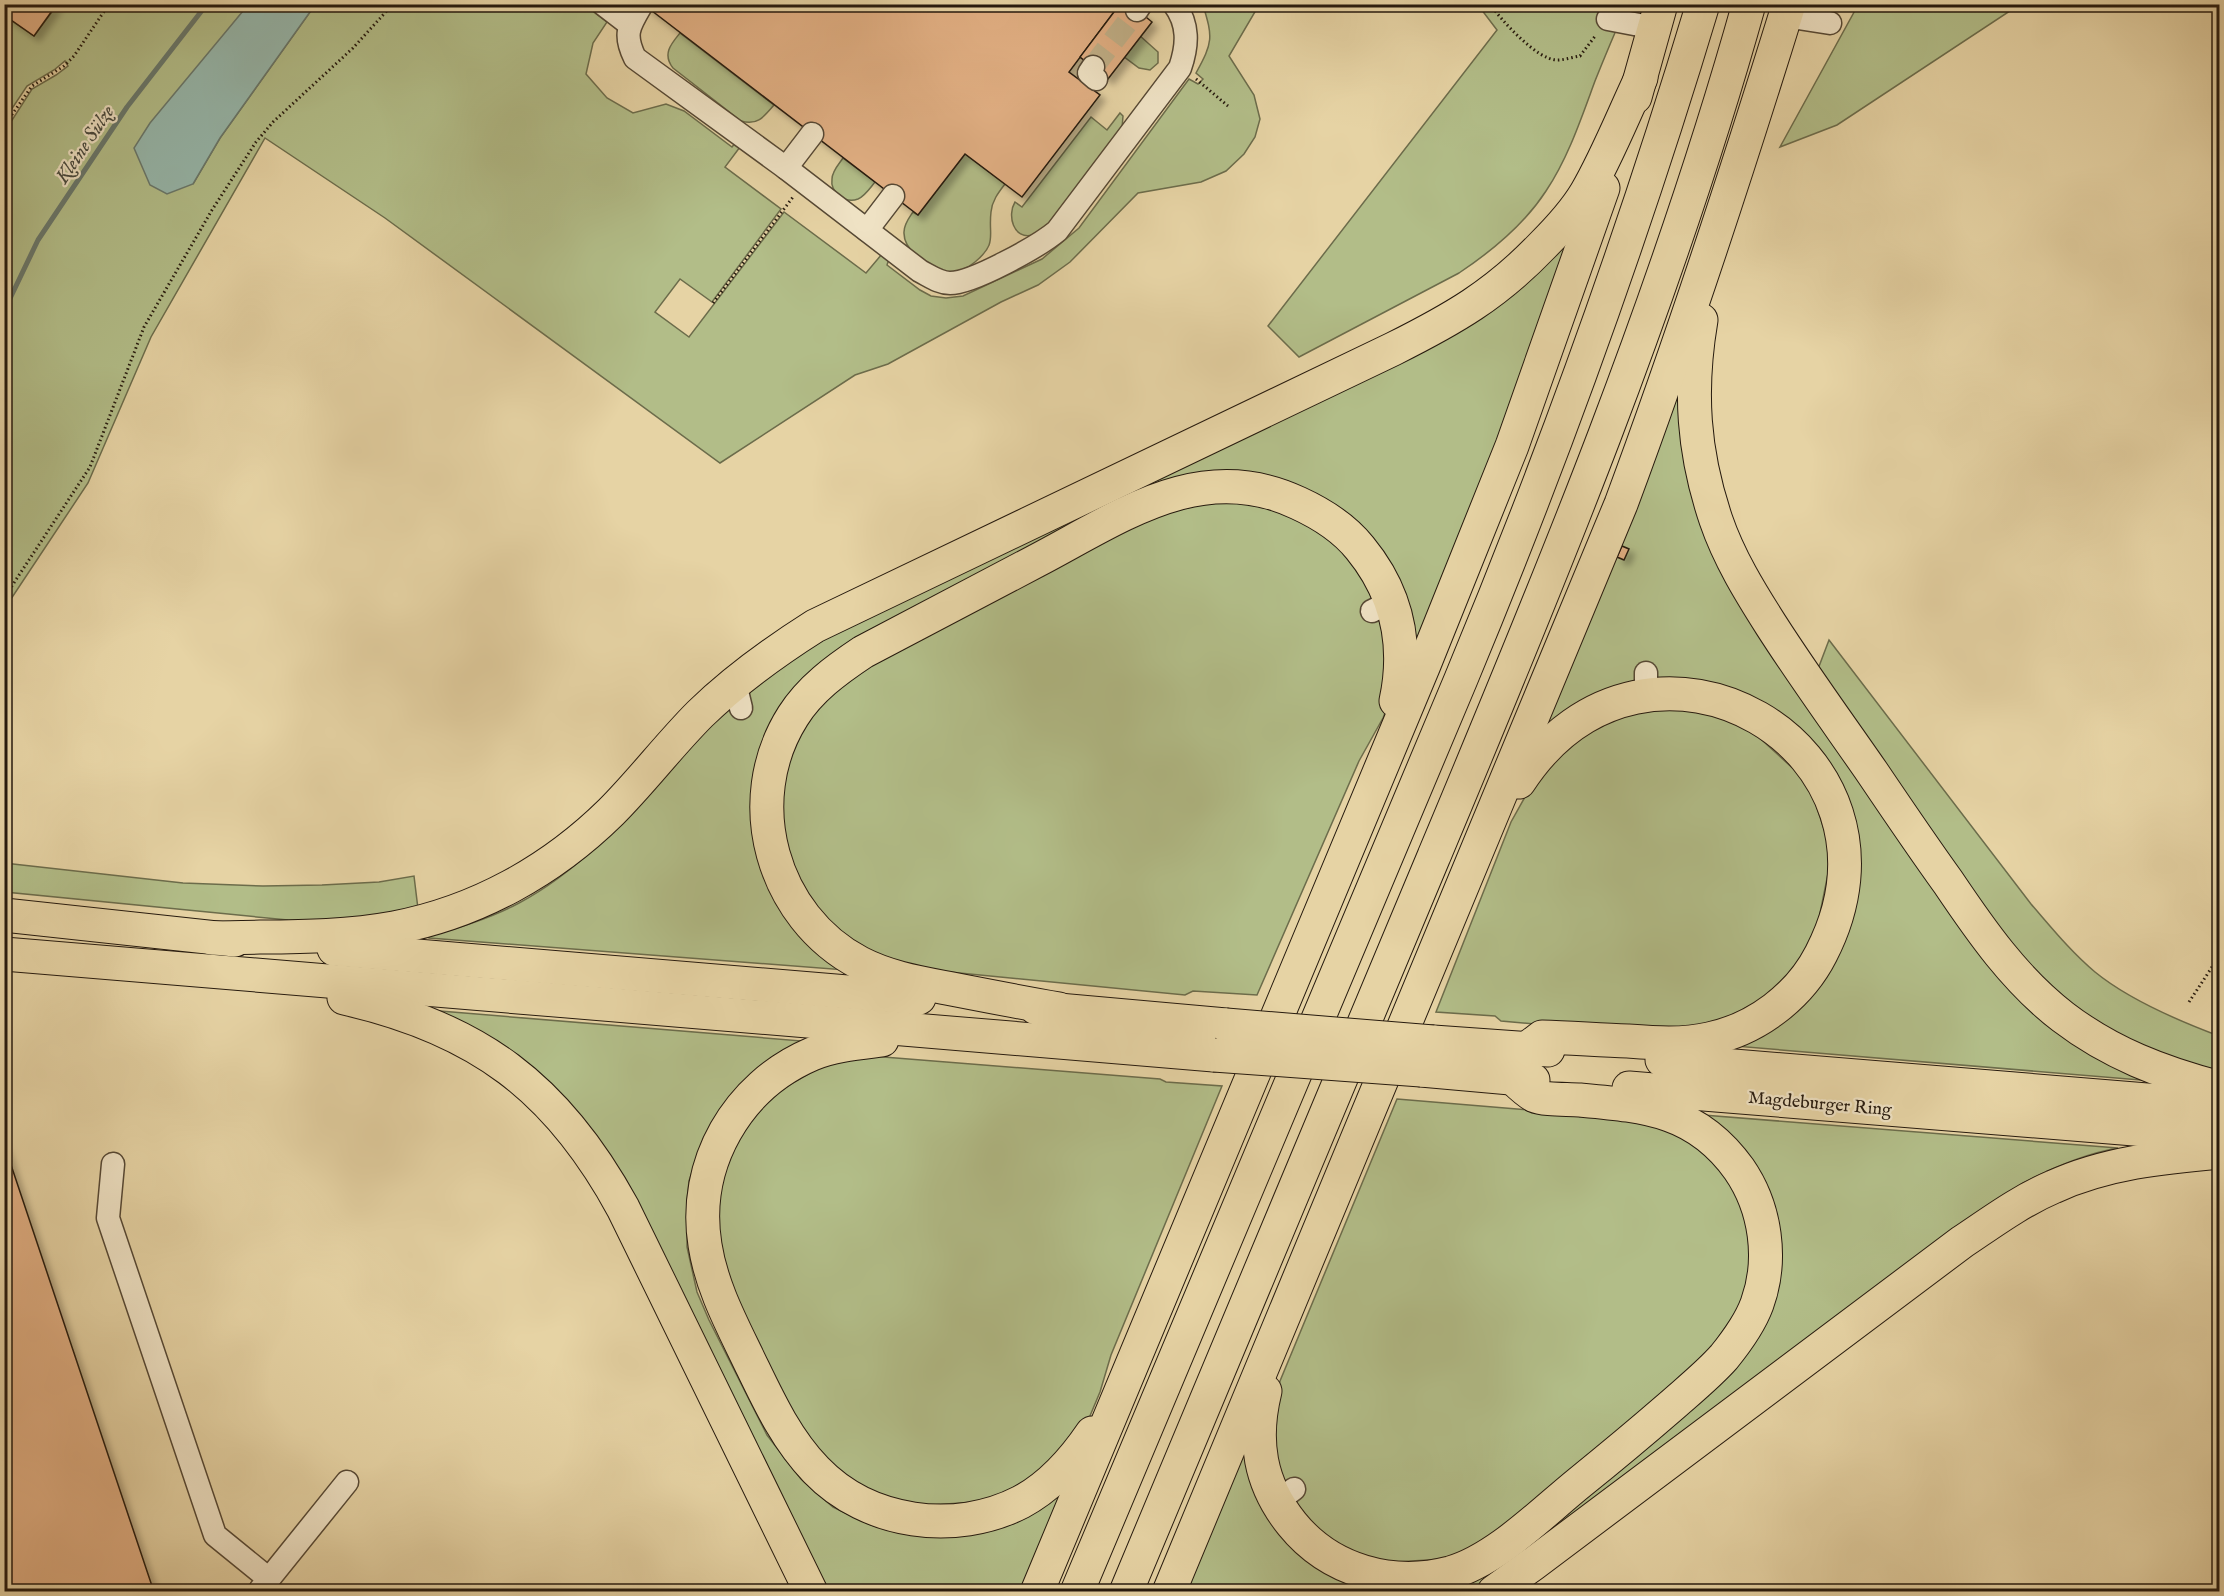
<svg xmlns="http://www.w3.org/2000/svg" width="2224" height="1596" font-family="'IM FELL English',serif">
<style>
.green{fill:#b2bd88;stroke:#6c6c4b;stroke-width:1.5}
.water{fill:#96b7ab;stroke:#69786c;stroke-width:1.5}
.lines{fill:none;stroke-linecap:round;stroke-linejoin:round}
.stream{stroke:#69786c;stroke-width:5}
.building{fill:#e1af83;stroke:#261a0e;stroke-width:1.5;filter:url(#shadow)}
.minor-tunnel{stroke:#c0ae86;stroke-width:22;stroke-dasharray:22 11;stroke-linecap:butt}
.minor-casing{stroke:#564834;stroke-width:25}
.highway-casing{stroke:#261a0e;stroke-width:35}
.path{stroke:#261a0e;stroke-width:3;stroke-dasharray:1.5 3;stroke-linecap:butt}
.minor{stroke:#efe2c4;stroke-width:22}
.highway{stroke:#e6d3a4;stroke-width:33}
.highway-bridge-casing{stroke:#261a0e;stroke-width:35;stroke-linecap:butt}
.highway-bridge{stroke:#e6d3a4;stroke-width:33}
.labels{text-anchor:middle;stroke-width:4.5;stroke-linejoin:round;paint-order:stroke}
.street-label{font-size:18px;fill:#261a0e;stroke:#efe2c4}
.water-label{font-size:20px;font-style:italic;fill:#48493d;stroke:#efe2c4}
</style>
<defs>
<filter id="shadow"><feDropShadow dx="5.5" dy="5.5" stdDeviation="3" flood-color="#0004"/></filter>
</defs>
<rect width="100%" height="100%" fill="#e6d3a4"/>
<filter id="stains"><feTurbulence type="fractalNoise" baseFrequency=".00333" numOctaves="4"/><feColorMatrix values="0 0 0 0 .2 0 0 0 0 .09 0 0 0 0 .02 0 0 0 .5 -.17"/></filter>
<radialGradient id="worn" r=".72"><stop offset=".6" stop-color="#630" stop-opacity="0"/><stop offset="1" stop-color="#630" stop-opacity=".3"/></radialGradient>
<g class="green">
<path d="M57 5H248L217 44 193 184 220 138 315 5H589L587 7 607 22 593 43 586 74 607 98 633 113 666 104 684 111 732 147 736 142 740 147 725 167 781 209 712 302 680 279 655 312 689 337 784 212 866 273 882 254 889 259 887 265 920 290 931 296 946 298 963 296 1042 259 1079 228 1189 79 1198 84 1203 79 1196 73C1213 42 1213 38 1203 5H1259L1229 56 1254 95 1260 119 1255 137 1244 154 1226 171 1201 182 1138 193 1070 262 1038 285 1001 302 888 364 855 375 720 463 385 218 265 138 151 337 88 483 5 608V131L32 89 56 75 68 66 65 61 54 70 27 86 5 119V16L34 36Z"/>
<path d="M1478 5H1627C1616 30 1605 56 1595 81 1581 119 1568 158 1546 191 1524 225 1492 251 1459 273L1299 357 1268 326 1497 30Z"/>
<path d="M1858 5H2019L1837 125 1780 147Z"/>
<path d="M680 33 774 105C764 117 757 126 741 121L673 68C662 54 671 44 680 33Z"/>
<path d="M1139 35 1158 52V63L1150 70 1139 68 1123 56Z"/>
<path d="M1120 113 1123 116 1122 128 1046 227C1042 229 1037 233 1033 235 1013 240 1007 215 1015 202L1022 207 1091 117 1107 130Z"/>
<path d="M965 154 1005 184C998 193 992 201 991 212 988 236 998 243 975 262 968 268 958 272 949 272 932 272 903 251 904 232 904 224 909 218 913 212L918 215Z"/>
<path d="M843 158 875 182C870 188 865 196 858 199 845 204 830 192 832 179 832 171 839 164 843 158Z"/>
<path d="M1576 230 1416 656 1413 619 1406 595 1323 498 1284 481 1254 475 855 642 755 803 845 970 429 938V936C459 928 491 918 519 903 605 857 660 774 729 708 758 681 793 660 825 638L1467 327C1510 301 1544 268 1576 230Z"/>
<path d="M1691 331 1688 457 1909 845 2141 1076 2140 1080 1734 1046 1841 941 1852 908 1858 869 1759 702 1742 693 1703 683 1624 687 1596 696 1574 708 1546 730 1542 728Z"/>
<path d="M1191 501 1269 503 1339 541 1385 615 1387 708 1383 718 1359 761 1257 995 1193 991 1185 995 929 970 880 957 834 931 793 876 777 808 799 727 861 666 1133 522Z"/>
<path d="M1829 640 2031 904C2051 927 2071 952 2095 972 2128 999 2179 1021 2219 1036V1080L2187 1073 2045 992 1815 677Z"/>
<path d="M1679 705 1742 722 1809 783 1832 854 1814 943 1780 990 1713 1025 1632 1033 1501 1021 1495 1016 1436 1012 1511 822 1535 779 1597 721Z"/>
<path d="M4 863 183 883 263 886 322 885 379 882 414 876 418 909 357 922 288 920 5 892Z"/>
<path d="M440 1011 814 1042 701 1146 689 1181 687 1200V1247L697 1292 709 1320 767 1435 801 1479 833 1507 871 1525 892 1531 913 1535 1063 1486 1023 1591H827L626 1190 440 1013Z"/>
<path d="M871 1056 1160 1079 1166 1082 1222 1086 1111 1355 1100 1392 1087 1423 1062 1460 990 1501 916 1506 854 1485 800 1431 719 1266V1170L760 1102 829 1062Z"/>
<path d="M1397 1099 1627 1118 1669 1127 1711 1155 1742 1202 1753 1260 1744 1300 1705 1357 1514 1520 1474 1547 1444 1559 1395 1562 1368 1558 1320 1537 1278 1479 1273 1407 1280 1381Z"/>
<path d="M1703 1115 2118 1148C2084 1154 2054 1167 2023 1183L1487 1583 1472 1591 1425 1592 1568 1510 1779 1271Z"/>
<path d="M1247 1427 1254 1478 1384 1592H1180Z"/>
</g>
<path class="water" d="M248 5H315L220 138 193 184 167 194 150 185 134 148 150 123Z"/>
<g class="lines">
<path class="stream" d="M4 311 38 240 127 107 207 4"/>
</g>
<g class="building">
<path d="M4 4H57L34 36 4 15Z"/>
<path d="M643 4H1120L1069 72 1100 95 1022 197 965 154 918 215Z"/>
<path d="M1120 4H1130L1152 22 1108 79 1080 57Z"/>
<path d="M1622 546 1629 549 1624 560 1617 557Z"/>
<path d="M4 1144 154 1592H4Z"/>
</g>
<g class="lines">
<path class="minor-tunnel" d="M1093 67 1137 10"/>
<defs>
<g id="minor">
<path d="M603 4 629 24"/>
<path d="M642 4C629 26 623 34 635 58L786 168 920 271C930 276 939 283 950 283 973 283 1039 246 1057 231L1180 68C1188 45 1189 24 1174 4"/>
<path d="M1137 10 1141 4"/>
<path d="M1785 16 1830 23"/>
<path d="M1608 19 1655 28"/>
<path d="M1093 67 1089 73 1096 79"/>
<path d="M786 168 812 134"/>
<path d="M867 230 893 196"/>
<path d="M1372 611 1392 601"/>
<path d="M1646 673V696"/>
<path d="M735 683 741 708"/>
<path d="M113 1164 108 1218 215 1535 269 1579"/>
<path d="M1277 1502 1294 1489"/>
<path d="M260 1590 347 1482"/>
</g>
<g id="highway">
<path d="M1635 97 1661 4"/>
<path d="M1701 320C1689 391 1693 452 1716 520 1729 558 1750 592 1771 625 1803 675 1838 723 1872 772 1897 809 1922 846 1948 882 1981 931 2015 980 2063 1017 2110 1053 2162 1073 2220 1088"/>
<path d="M1519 782C1647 586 1927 749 1821 954 1799 997 1756 1029 1709 1039 1683 1045 1655 1043 1628 1041 1600 1040 1571 1038 1542 1037L1526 1049"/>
<path d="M4 915 235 940"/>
<path d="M212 938C272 936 334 939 394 928 477 912 551 871 611 812 642 781 669 745 700 714 735 680 774 652 815 626L1393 349C1453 319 1495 295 1542 246 1558 230 1574 213 1586 193 1607 157 1623 116 1641 78"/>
<path d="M334 949 919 998"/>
<path d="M4 954 1214 1055"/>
<path d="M344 998C477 1028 557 1087 623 1208L811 1592"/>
<path d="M1036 1008 1226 1025"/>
<path d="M1059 1009C1024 1003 988 996 952 989 921 983 889 978 860 963 772 917 739 801 793 716 810 689 836 670 863 652 920 622 978 592 1036 561 1120 517 1201 457 1298 503 1322 514 1344 528 1360 548 1397 593 1408 645 1396 701"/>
<path d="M882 1040C858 1043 834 1045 812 1054 737 1086 692 1164 705 1245 711 1284 729 1319 746 1354 766 1395 784 1437 816 1470 868 1524 955 1536 1021 1502 1051 1486 1073 1461 1092 1433"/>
<path d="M1433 1042 1548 1050"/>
<path d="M1662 1060 2220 1106"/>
<path d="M1421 1070 1533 1080"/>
<path d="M1629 1088 2220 1136"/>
<path d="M1265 1391C1253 1440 1259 1483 1292 1524 1330 1571 1392 1588 1450 1573 1496 1560 1542 1513 1579 1483 1610 1458 1640 1433 1670 1407 1688 1391 1708 1375 1724 1357 1737 1341 1750 1323 1757 1304 1773 1260 1766 1208 1739 1169 1697 1110 1646 1106 1580 1100 1568 1099 1544 1100 1535 1096 1527 1092 1519 1084 1513 1078"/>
<path d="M1037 1592 1424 665 1512 446 1603 188"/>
<path d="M1077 1592 1461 679C1553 458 1634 234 1703 4"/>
<path d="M1126 1592C1228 1346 1331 1101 1434 856 1551 577 1667 297 1749 4"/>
<path d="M1169 1592 1621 504C1682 340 1737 172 1789 4"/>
<path d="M1494 1592 1533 1564 1962 1242C1992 1222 2020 1201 2053 1187 2105 1163 2163 1157 2220 1152"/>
</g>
</defs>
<use href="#minor" class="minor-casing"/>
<use href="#highway" class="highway-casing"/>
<g class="path">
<path d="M1490 4C1501 20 1537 60 1557 60 1565 60 1573 57 1580 56L1596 35"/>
<path d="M1846 11 1851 4"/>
<path d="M1196 79 1228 106"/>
<path d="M4 126 32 86 64 66 74 56 109 4"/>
<path d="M713 303 793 197"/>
<path d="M4 598 90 467 144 327 212 210 256 142 273 122 353 48 393 4"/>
<path d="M2189 1002 2220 955"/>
</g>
<use href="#minor" class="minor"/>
<use href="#highway" class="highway"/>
<defs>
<g id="highway-bridge">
<path d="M1226 1025 1433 1042"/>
<path d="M1214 1055 1421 1070"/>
</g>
</defs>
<use href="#highway-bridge" class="highway-bridge-casing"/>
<use href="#highway-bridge" class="highway-bridge"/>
</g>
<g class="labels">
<g class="street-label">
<text transform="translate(1820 1103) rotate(5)" y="6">Magdeburger Ring</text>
</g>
<g class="water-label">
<text transform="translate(84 144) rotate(-56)" y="7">Kleine Sülze</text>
</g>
</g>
<rect width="2224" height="1596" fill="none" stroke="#e6d3a4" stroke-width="24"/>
<rect x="6" y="6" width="2212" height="1584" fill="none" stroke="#261a0e" stroke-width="3"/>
<rect x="12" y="12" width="2200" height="1572" fill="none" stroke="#261a0e" stroke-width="1.5"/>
<rect width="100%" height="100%" filter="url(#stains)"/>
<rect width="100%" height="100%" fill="url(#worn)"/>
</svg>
